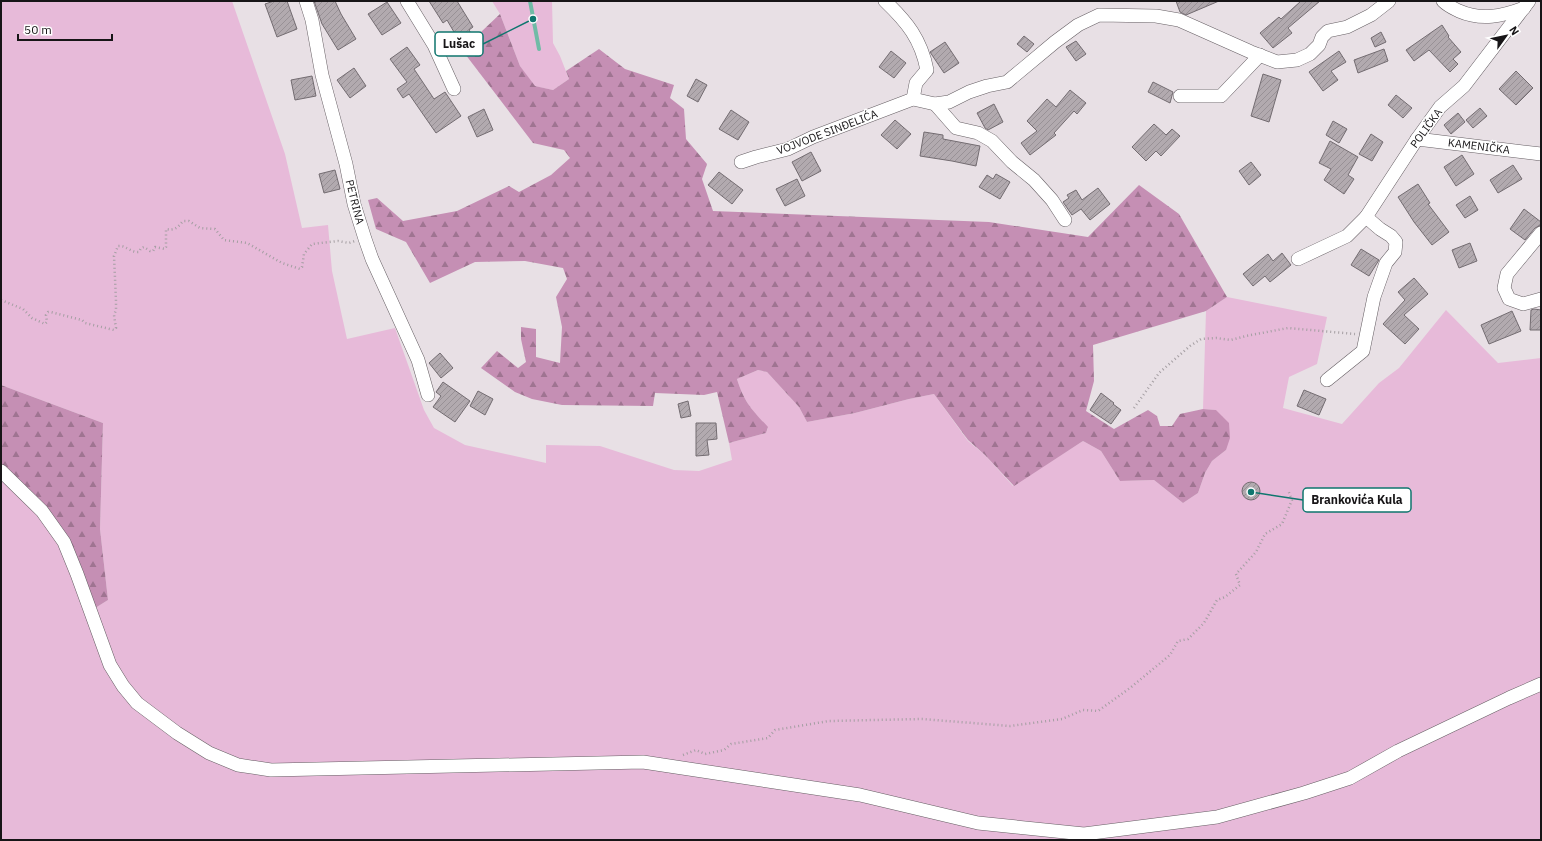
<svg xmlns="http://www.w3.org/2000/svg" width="1542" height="841" font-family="'IBM Plex Sans',sans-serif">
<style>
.green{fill:#e7bad9}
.forest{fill:url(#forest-firs)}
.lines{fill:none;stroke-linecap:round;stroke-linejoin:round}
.stream{stroke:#70bba6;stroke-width:4}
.building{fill:url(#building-hatch);stroke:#736c71}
.street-casing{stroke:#665f64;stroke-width:14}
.path{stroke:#a49ea2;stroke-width:2.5;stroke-dasharray:1 3;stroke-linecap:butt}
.street{stroke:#fff;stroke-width:13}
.labels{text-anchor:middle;stroke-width:3;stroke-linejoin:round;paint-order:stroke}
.street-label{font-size:11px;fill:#171517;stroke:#fff}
.leader{fill:none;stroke:#0f766e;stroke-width:1.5}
.callout-dot{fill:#0f766e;stroke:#fff;stroke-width:1.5}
.callout{fill:#fff;stroke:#0f766e;stroke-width:1.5}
.callout-label{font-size:12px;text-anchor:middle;font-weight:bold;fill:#171517}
</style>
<defs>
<pattern id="forest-firs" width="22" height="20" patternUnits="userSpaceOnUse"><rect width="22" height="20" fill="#c58fb4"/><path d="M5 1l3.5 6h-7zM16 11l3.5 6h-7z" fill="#9f7491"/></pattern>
<pattern id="building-hatch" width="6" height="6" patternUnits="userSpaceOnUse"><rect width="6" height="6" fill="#b2aaaf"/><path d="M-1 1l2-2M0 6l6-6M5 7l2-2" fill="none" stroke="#989196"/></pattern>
</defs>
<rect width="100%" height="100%" fill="#e8e0e5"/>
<g class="green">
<path d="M1 1H232L285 154 302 228 328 225 332 271 347 339 395 328 424 410 434 428 465 445 546 463V445L600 446 674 470 699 471 732 460 729 443 766 433 768 428C752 410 744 402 737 379L758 370 767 372 799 407 807 422 855 413 909 399 934 394 968 441 985 455 1013 486 1083 441 1101 451 1120 481 1154 480 1183 503 1198 493 1205 473 1212 461 1226 450 1216 410 1203 409 1206 311 1227 297 1327 317 1317 364 1289 377 1283 408 1342 424 1379 383 1399 368 1446 310 1498 363 1541 358V682L1349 776 1217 815 1084 832 979 821 643 760 342 767 239 763 178 732 125 685 92 610 108 600 100 529 103 423 1 385Z"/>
<path d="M492 1H552L553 43 560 56 569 79 553 90 534 86 520 66 500 14Z"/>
<path d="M1 474 62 543 109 665 135 704 238 766 643 763 1084 836 1304 794 1541 686V840H1Z"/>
</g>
<g class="forest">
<path d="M500 14 520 66 535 86 553 90 569 79 566 71 599 49 625 69 674 85 670 98 684 109 686 139 707 164 702 179 713 211 989 222 1088 237 1139 185 1179 214 1227 297 1206 311 1093 345 1094 381 1086 411 1114 429 1148 410 1157 416 1160 426H1172L1180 414 1203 409 1216 410 1229 423 1230 438 1226 450 1212 461 1205 473 1198 493 1183 503 1154 480 1120 481 1101 451 1083 441 1014 486 985 455 968 440 934 394 909 399 855 413 807 422 799 407 767 372 758 370 737 379C744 402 752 410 768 427L766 433 729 443 717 392 704 395 655 393 653 406 562 405 532 399 515 392 481 368 497 351 518 368 526 362 521 339V327L536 329V357L560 363 562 327 556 297 567 279 563 268 525 261 475 262 430 283 406 242 376 229 368 200 377 198 403 221 457 211 509 186 519 192 551 175 570 158 564 150 533 143 462 50Z"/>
<path d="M1 385 103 423 100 529 108 600 92 610 65 541 1 469Z"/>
</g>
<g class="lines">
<path class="stream" d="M530 1 539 49"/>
</g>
<g class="building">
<path d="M274 1H287L297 29 277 37 265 4Z"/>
<path d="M314 1H335L341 14 356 39 338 50 322 24Z"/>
<path d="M429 1H457L473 27 469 30 473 37 461 44 447 20 443 23Z"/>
<path d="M1176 1H1219L1186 15 1180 12Z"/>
<path d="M1301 1H1320L1288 28 1292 33 1273 48 1260 33 1279 17 1281 19Z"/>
<path d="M387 2 401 23 382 35 368 14Z"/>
<path d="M1442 25 1449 36 1448 37 1461 52 1453 59 1458 64 1450 72 1429 50 1414 61 1406 50Z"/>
<path d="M1381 32 1386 42 1375 47 1371 38Z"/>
<path d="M1024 36 1034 44 1027 52 1017 44Z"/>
<path d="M1076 41 1086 54 1076 61 1066 47Z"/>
<path d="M945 42 959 63 944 73 930 52Z"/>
<path d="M407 47 420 65 414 69 434 99 445 92 461 116 436 133 409 94 403 98 397 89 407 82 390 59Z"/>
<path d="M1384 49 1388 61 1358 73 1354 60Z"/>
<path d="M891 51 906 63 894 78 879 67Z"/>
<path d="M1339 51 1346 62 1331 71 1338 80 1323 91 1309 72Z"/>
<path d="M354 68 366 86 350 98 337 80Z"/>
<path d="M1516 71 1533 88 1516 105 1499 89Z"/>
<path d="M1263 74 1281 80 1269 122 1251 116Z"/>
<path d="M312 76 316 96 295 100 291 80Z"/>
<path d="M696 79 707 85 698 102 687 96Z"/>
<path d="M1153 82 1173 92 1170 103 1148 92Z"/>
<path d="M1070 90 1086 103 1077 114 1074 111 1054 133 1056 135 1030 155 1021 143 1037 131 1027 121 1047 99 1056 107Z"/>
<path d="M1396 95 1412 108 1403 118 1388 105Z"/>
<path d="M994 104 1003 122 988 130 985 128 977 113Z"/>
<path d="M1480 108 1487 116 1473 128 1466 120Z"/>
<path d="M484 109 493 130 477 137 468 117Z"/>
<path d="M731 110 749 122 738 140 719 129Z"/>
<path d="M1458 113 1465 122 1451 134 1444 125Z"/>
<path d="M895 120 911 134 897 149 881 135Z"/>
<path d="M1333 121 1347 129 1339 143 1326 135Z"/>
<path d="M1154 124 1166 135 1172 129 1180 136 1161 156 1156 151 1146 161 1132 147Z"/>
<path d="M924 132 943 135V139L980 146 976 166 952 161 920 156Z"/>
<path d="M1371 134 1383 142 1372 161 1359 154Z"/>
<path d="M1330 141 1358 157 1348 175 1354 179 1344 194 1324 180 1331 169 1319 163Z"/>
<path d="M811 152 821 171 802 181 792 162Z"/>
<path d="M1462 155 1474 174 1456 186 1444 167Z"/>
<path d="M1251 162 1261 175 1249 185 1239 171Z"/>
<path d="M1513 165 1522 179 1498 193 1490 180Z"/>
<path d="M335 170 340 189 324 193 319 174Z"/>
<path d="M719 172 743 190 732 204 708 185Z"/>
<path d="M996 174 1010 182 1000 199 979 187 987 175 993 179Z"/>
<path d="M797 179 805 196 785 206 776 189Z"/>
<path d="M1418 184 1430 203 1428 204 1449 232 1432 245 1414 222 1398 197Z"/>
<path d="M1098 188 1110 204 1090 220 1081 209 1072 215 1063 202 1069 198 1067 195 1076 190 1082 200Z"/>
<path d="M1470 196 1478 210 1465 218 1456 205Z"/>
<path d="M1524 209 1541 222V225L1535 228 1525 240 1510 229Z"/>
<path d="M1470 243 1477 261 1459 268 1452 250Z"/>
<path d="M1361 249 1379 260 1369 276 1351 265Z"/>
<path d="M1282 253 1291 265 1270 282 1265 276 1253 286 1243 274 1268 254 1273 261Z"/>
<path d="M1414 278 1428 294 1404 315 1419 329 1405 344 1383 324 1405 300 1398 292Z"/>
<path d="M1534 309 1541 310V330H1530L1531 310Z"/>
<path d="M1512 311 1521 331 1489 344 1481 325Z"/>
<path d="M440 353 453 368 441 378 429 363Z"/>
<path d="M443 382 470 401 455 422 433 407 441 396 436 392Z"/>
<path d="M1304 390 1326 399 1319 415 1297 406Z"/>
<path d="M478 391 493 399 485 415 470 406Z"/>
<path d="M1101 393 1114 403 1113 404 1121 410 1111 424 1090 410Z"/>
<path d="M688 401 691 416 681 418 678 404Z"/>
<path d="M696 423H716L717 439 707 440 709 455 696 456Z"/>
<circle cx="1251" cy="491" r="9"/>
</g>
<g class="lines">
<defs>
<g id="street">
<path d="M306 1 312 20 322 75 346 164 354 204 365 239 372 259 418 360 428 395"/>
<path d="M407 1 434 45 454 89"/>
<path d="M885 1C907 22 921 39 927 70L916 83 913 99"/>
<path d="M1443 1C1448 6 1453 8 1459 11 1482 21 1502 16 1524 8"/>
<path d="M1180 96H1221L1260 55"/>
<path d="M935 104 956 128 978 133 992 141 1012 162 1034 180 1052 200 1065 220"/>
<path d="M1417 139 1541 154"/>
<path d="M741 162 756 157 788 149 813 137 913 99 935 104 949 102 969 92 987 86 1007 82 1055 42 1078 25 1099 15 1156 16 1179 20 1251 52 1277 62 1297 60 1310 54 1319 45 1322 37 1328 31 1347 27 1371 15 1389 1"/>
<path d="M1541 233 1507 274 1504 288 1509 299 1523 304 1541 299"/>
<path d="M1298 259 1347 236 1366 217 1417 139 1440 107 1464 86 1529 1"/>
<path d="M1327 380 1363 351 1374 297 1386 263 1395 252 1396 242 1391 236 1380 229 1366 217"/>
<path d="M1 471 42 511 64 542 77 574 110 665 123 686 137 703 177 733 209 753 238 765 271 770 643 762 860 795 978 823 1084 834 1217 817 1304 793 1350 778 1398 751 1509 698 1541 684"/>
</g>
</defs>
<use href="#street" class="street-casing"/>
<g class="path">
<path d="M1 300 23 309 32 318 45 324 47 322 46 315 48 312H51L82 320 85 323 114 330 116 328 114 315 116 310V301L114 256 118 246C126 245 131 253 139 252L141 248 144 247 150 251H153L155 247 165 249 166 247V229C175 231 178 227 183 221H189L200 228 215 229 224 240 247 243 282 263 300 269 302 267 304 254 312 244 338 241 349 243 355 241"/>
<path d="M1134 408 1159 373 1190 346 1201 339 1216 338 1231 340 1246 336 1288 328 1355 334"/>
<path d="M683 755 696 750 705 754 724 750 731 744 768 738 775 730 829 721 922 719 1010 726 1062 719 1083 710 1098 711 1130 688 1170 655 1178 641 1188 639 1204 623 1217 600 1225 597 1240 585 1236 574 1256 552 1265 534 1282 524 1292 500 1288 490"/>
</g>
<use href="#street" class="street"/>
</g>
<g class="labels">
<g class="street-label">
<text transform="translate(1426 128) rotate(-54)" y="4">POLIČKA</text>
<text transform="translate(827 132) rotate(-21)" y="4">VOJVODE SINĐELIĆA</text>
<text transform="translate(1479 146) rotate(7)" y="4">KAMENIČKA</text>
<text transform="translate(355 202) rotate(76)" y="4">PETRINA</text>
</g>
</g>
<path class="leader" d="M533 19L483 44M1251 492L1303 500"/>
<g class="callout-dot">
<circle cx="533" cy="19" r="4"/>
<circle cx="1251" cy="492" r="4"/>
</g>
<g class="callout">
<rect x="435" y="32" width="48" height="24" rx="4"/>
<rect x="1303" y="488" width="108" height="24" rx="4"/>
</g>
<g class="callout-label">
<text x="459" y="48">Lušac</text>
<text x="1357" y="504">Brankovića Kula</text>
</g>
<rect width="1542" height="841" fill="none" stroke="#171517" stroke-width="4"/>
<g transform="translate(1506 36) rotate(57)" stroke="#ffffff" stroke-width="3" paint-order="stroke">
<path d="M0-3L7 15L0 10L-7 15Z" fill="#171517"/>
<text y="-6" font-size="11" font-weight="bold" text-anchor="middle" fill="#171517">N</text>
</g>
<path d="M18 34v6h94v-6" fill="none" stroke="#171517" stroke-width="2"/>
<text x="24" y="34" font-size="12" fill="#171517" stroke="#ffffff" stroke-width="3" paint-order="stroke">50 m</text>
</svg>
